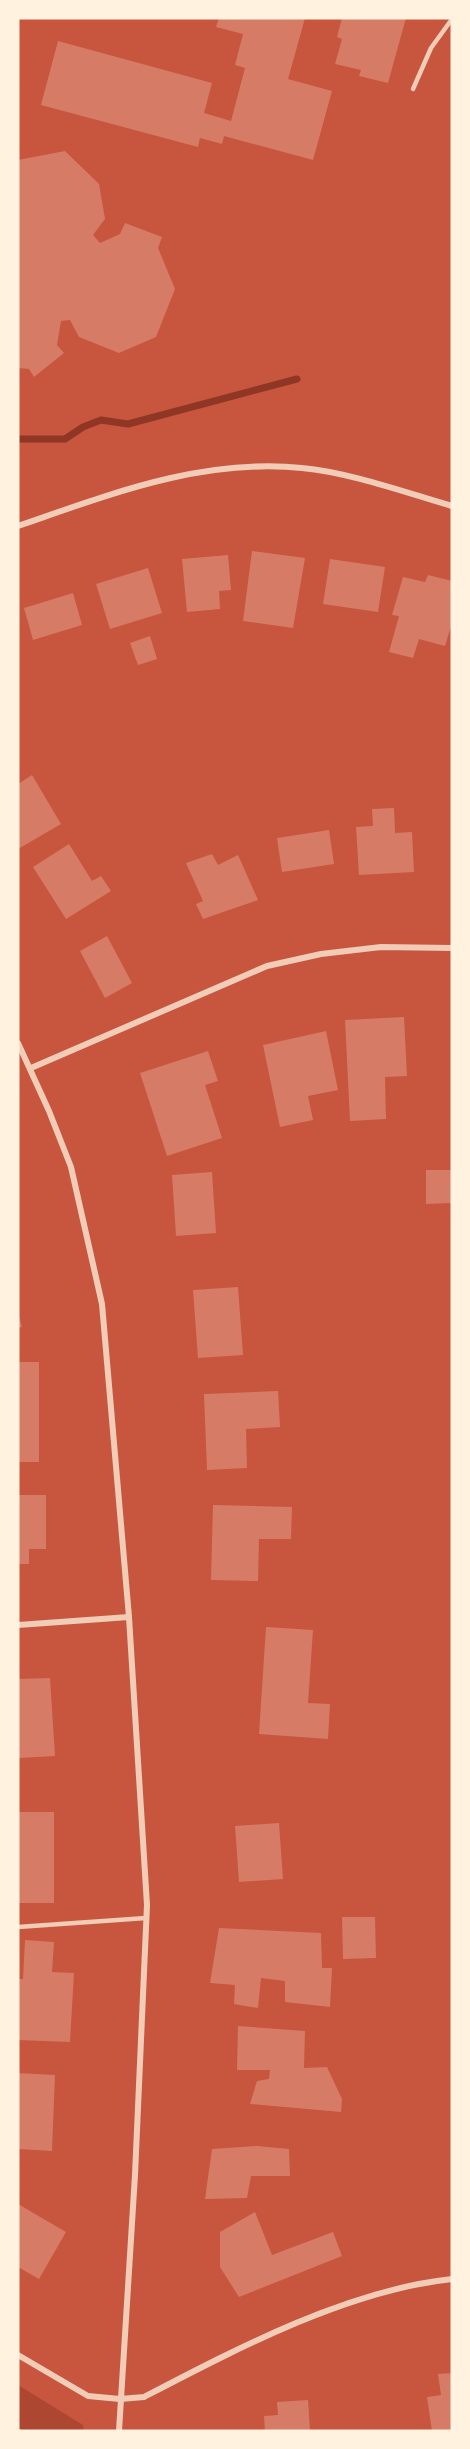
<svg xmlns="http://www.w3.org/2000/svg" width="470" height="2449" font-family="'PT Sans Narrow',sans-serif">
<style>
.green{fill:#ae4732}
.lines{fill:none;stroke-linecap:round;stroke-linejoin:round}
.stream{stroke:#8f3625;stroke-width:7}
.building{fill:#d67c66}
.path{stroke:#fff3e0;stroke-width:4}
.service{stroke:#f1ccb7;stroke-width:4.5}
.minor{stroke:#f1ccb7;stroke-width:6}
</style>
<rect width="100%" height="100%" fill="#c8553d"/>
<path class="green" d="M18 2385 83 2425 84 2431H18Z"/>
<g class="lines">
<path class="stream" d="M18 439H65L83 427 101 420 128 424 297 379"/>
</g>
<g class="building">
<path d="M219 18H305L288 79 332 91 313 160 224 136 222 144 200 138 198 147 41 105 58 41 212 83 204 113 231 121 245 68 235 65 243 34 216 27Z"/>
<path d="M342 18H406L388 83 359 76 361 70 335 64 342 39 337 37Z"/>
<path d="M65 151 99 184 105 219 93 235 100 243 120 234 125 223 162 237 158 248 175 289 156 337 119 353 79 337 70 320 61 321 57 345 64 353 34 377 29 369 18 368V160Z"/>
<path d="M252 551 305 558 293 628 243 621Z"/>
<path d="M228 555 231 590 219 591 220 609 187 612 182 559Z"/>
<path d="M330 559 385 567 378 612 323 604Z"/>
<path d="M148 568 162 613 110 629 96 584Z"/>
<path d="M428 575 452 581V623L445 646 419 639 413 658 389 652 399 616 392 615 403 577 425 582Z"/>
<path d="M73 593 82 625 33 640 24 608Z"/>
<path d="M150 636 157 659 138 665 130 643Z"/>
<path d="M32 775 61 824 18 849V784Z"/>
<path d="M394 808 395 833 412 832 414 872 359 875 356 827 373 826 372 809Z"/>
<path d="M329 830 334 864 282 872 277 838Z"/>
<path d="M69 844 92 881 101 876 111 891 66 919 33 867Z"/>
<path d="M212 854 218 865 238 855 258 900 203 919 196 904 203 901 186 863Z"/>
<path d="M107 936 132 983 105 998 80 951Z"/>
<path d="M404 1017 407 1076 385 1077 386 1119 350 1121 345 1020Z"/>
<path d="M326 1031 338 1090 308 1096 313 1120 280 1127 263 1045Z"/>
<path d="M208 1051 218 1081 205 1085 222 1138 167 1156 140 1073Z"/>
<path d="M426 1170H452V1203L426 1204Z"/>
<path d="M212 1172 216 1233 176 1236 172 1175Z"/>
<path d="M238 1287 243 1355 198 1358 193 1290Z"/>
<path d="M18 1312 22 1327 18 1328Z"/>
<rect x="18" y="1362" width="21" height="100"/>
<path d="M278 1391 280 1427 246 1429 247 1468 207 1470 204 1394Z"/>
<path d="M18 1495H46V1549H29V1564H18Z"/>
<path d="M213 1505 292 1507 291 1539H259L258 1581 211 1580Z"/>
<path d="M266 1627 313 1630 308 1703 330 1704 328 1739 259 1734Z"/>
<path d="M50 1678 55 1756 19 1758 18 1679Z"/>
<rect x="18" y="1812" width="36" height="91"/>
<path d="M279 1823 283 1879 239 1882 235 1826Z"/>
<path d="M342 1917H375L376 1958 343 1959Z"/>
<path d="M219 1928 321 1933 322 1968H332L330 2007 285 2002V1981L261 1978 258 2008 234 2004 235 1985 210 1983Z"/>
<path d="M25 1940 54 1942 52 1972 74 1973 70 2042 18 2040V1979H23Z"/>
<path d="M238 2026 305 2031 304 2068 327 2067 342 2099 341 2112 250 2104 257 2081 269 2079 270 2070H237Z"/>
<path d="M18 2073 55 2075 52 2151 18 2149Z"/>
<path d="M257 2146 289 2149 290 2176H251L247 2198 205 2199 212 2149Z"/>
<path d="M18 2204 66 2232 39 2279 18 2267Z"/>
<path d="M255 2212 272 2255 333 2232 342 2256 239 2297 220 2267V2232Z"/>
<path d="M452 2373V2431H432L427 2397 441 2395 438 2374Z"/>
<path d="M308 2400 310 2431H265L264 2416 278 2415 277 2402Z"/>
</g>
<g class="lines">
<path class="path" d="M18 2431H19"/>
<g class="service">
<path d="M413 89 431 48 452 19"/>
<path d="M18 1927 146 1918"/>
</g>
<g class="minor">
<path d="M18 526C111 494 202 458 302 468 348 472 407 493 452 506"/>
<path d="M18 1043 49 1111 71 1167 102 1304 129 1617 147 1905 135 2175 119 2431"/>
<path d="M31 1068 267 966 321 954 381 947 452 948"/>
<path d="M18 1625 129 1617"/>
<path d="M18 2355 88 2396 120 2399 144 2397C236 2349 348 2290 452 2279"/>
</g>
</g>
<rect width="470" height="2449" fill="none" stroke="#fff3e0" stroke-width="39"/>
</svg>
